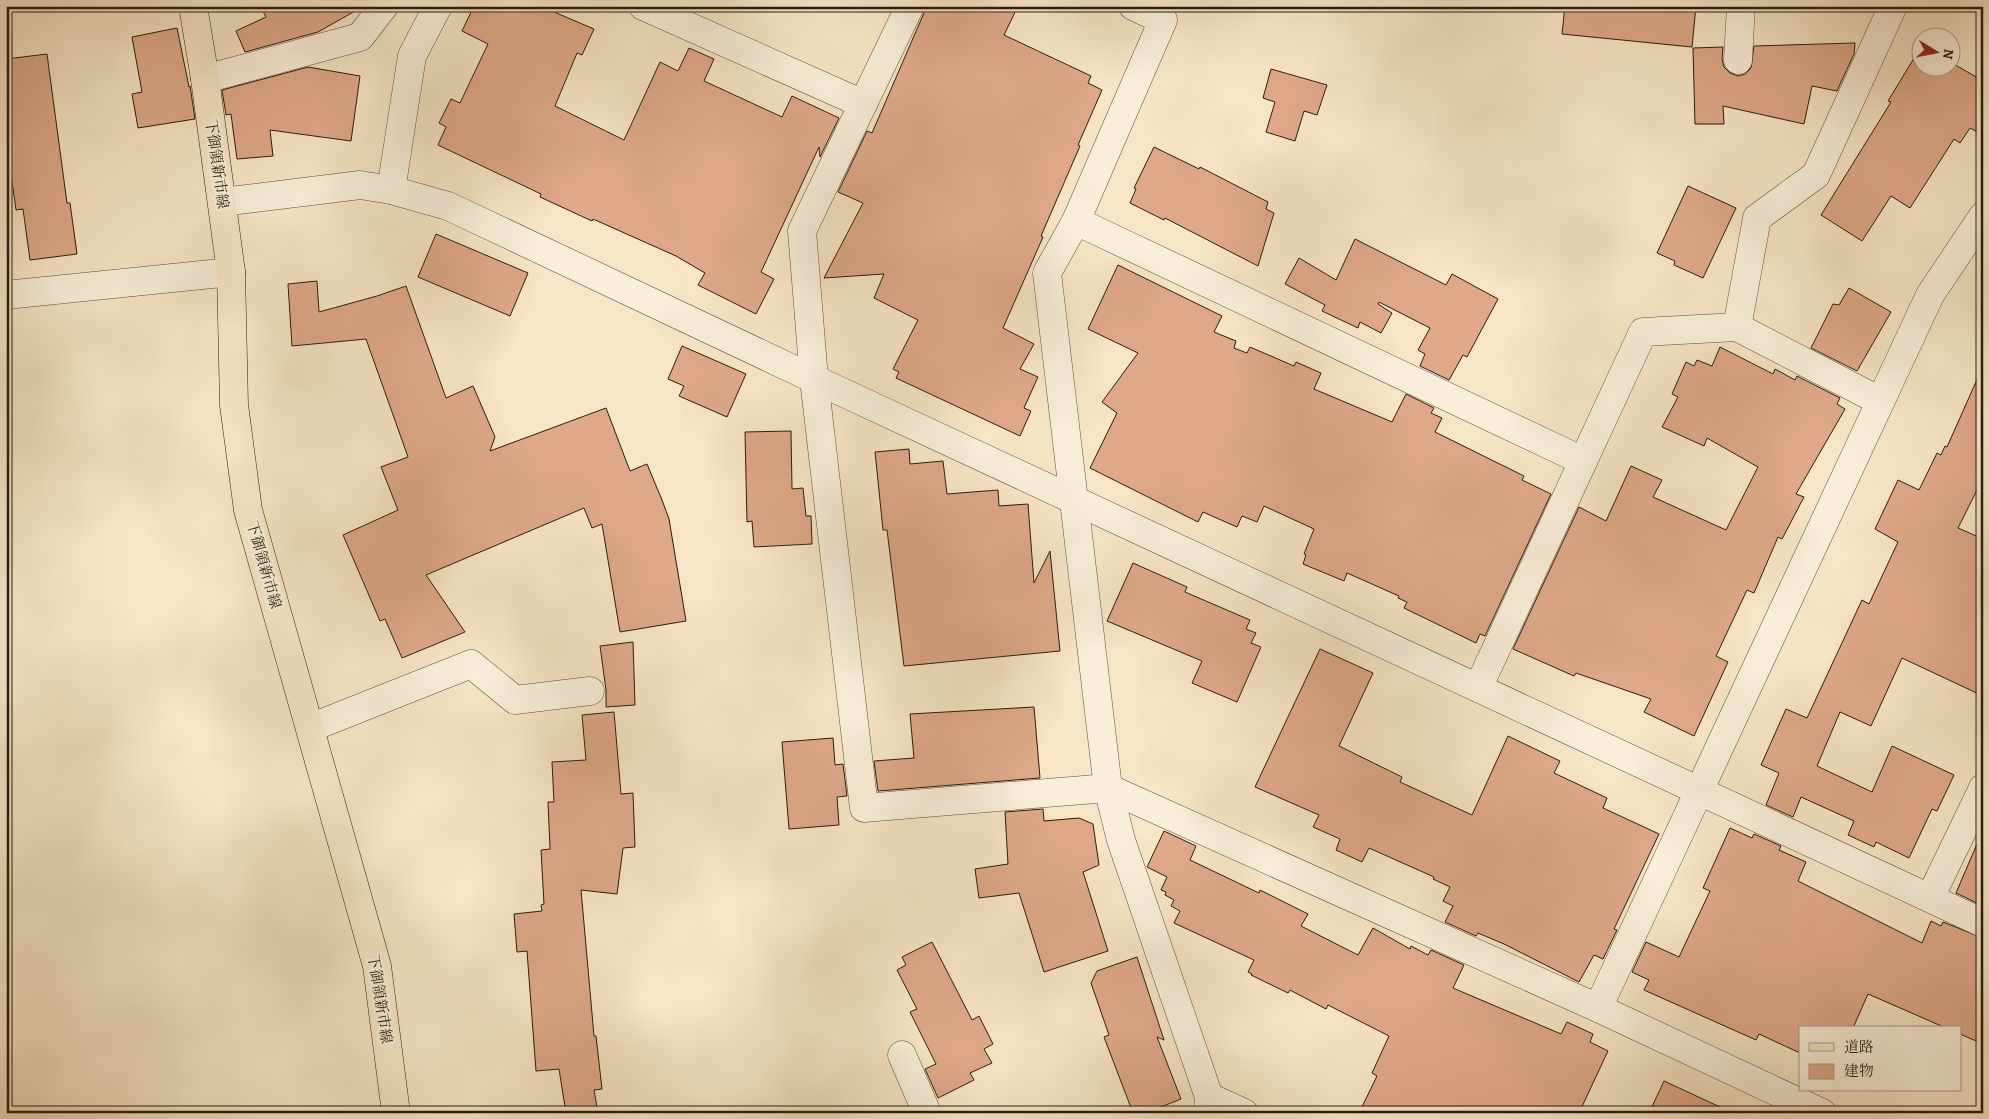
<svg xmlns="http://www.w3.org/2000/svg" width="1989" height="1119" font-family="Alegreya,'Noto Serif JP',serif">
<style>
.building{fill:#dea889;stroke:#291c10}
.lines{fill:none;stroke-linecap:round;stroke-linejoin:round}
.minor-casing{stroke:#5c4e3e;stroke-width:29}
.major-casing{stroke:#291c10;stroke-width:29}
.minor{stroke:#f9eeda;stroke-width:28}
.major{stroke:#f6e5c6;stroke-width:28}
.labels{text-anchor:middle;stroke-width:5;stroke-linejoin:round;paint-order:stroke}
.street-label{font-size:15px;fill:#291c10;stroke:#f9eeda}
</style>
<rect width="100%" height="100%" fill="#f6e5c6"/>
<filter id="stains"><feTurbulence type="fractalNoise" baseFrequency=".004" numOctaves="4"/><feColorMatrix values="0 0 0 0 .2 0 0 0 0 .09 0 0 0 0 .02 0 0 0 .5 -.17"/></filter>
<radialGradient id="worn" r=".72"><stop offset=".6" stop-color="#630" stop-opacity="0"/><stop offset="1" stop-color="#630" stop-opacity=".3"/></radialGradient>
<g class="building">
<path d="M260 6H364L318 32 245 52 236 31 266 17Z"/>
<path d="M474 6H540L594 29 582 55 577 53 555 106 624 140 660 62 678 71 689 48 714 59 704 81 782 117 792 96 839 118 820 157 819 147 761 272 774 279 756 314 698 285 705 273 676 256 593 219 592 221 540 197 541 194 438 145 446 127 439 123 451 99 460 103 488 44 462 31Z"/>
<path d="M927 6H1018L1004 35 1091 76 1088 83 1102 90 1078 145 1080 146 1041 236 1043 237 1003 328 1034 344 1020 369 1038 377 1024 408 1031 411 1020 436 896 378 899 372 893 369 918 320 874 298 884 274 824 278 863 203 838 192 867 131 872 133Z"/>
<path d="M1565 6H1696L1692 47 1562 34Z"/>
<path d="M177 28 189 87 190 86 195 119 138 128 132 94 142 92 132 37Z"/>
<path d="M1855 43 1854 54 1837 91 1812 86 1804 124 1723 106 1724 124H1695L1693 48 1723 47 1722 59 1724 67 1730 73 1738 76 1745 74 1751 68 1754 46Z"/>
<path d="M1922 45V68H1952V63L1983 81V135L1970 128 1960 143 1954 139 1910 208 1891 196 1862 241 1821 215 1891 102 1888 101Z"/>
<path d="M47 54 67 203H70L77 254 30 260 23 209 16 210 6 138 10 136 6 109V59Z"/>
<path d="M308 67 360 76 351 141 270 130 273 156 237 159 231 114 226 115 222 90Z"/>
<path d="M1271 69 1327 85 1317 115 1304 111 1295 141 1266 132 1275 102 1263 98Z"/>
<path d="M1154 147 1199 169 1200 167 1268 202 1266 209 1274 213 1258 266 1165 218 1164 220 1130 203 1136 189 1134 188Z"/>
<path d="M1688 186 1736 208 1703 278 1674 265 1675 261 1657 253Z"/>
<path d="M436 234 528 273 510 316 418 277Z"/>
<path d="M1355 239 1446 285 1452 274 1498 299 1467 357 1463 355 1449 380 1420 366 1425 354 1418 350 1430 328 1379 302 1378 304 1392 313 1381 333 1360 322 1358 328 1322 311 1325 305 1285 284 1299 258 1336 280Z"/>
<path d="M1118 265 1222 316 1214 332 1236 341 1234 348 1247 353 1250 347 1294 366 1296 362 1321 373 1314 389 1392 422 1406 394 1434 408 1431 413 1442 418 1435 432 1524 476 1522 480 1551 494 1485 636 1480 634 1476 643 1404 608 1407 602 1398 598 1399 596 1347 573 1344 581 1303 564 1306 555 1304 554 1314 529 1264 506 1257 522 1242 516 1237 527 1203 512 1198 522 1090 468 1117 413 1102 402 1138 353 1088 329Z"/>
<path d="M317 281 319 312 377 296 406 286 446 398 473 386 495 437 490 451 606 408 630 471 647 464 662 500 669 519 686 621 620 632 602 524 592 528 584 508 426 575 465 632 402 658 385 619 380 621 343 535 398 510 381 467 408 457 366 339 292 346 288 284Z"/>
<path d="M1849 288 1891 312 1857 371 1811 348 1833 304 1839 305Z"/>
<path d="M682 346 746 374 727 417 679 396 684 386 668 379Z"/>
<path d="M1720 347 1773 374 1775 369 1795 380 1797 376 1840 398 1837 404 1845 409 1796 494 1804 497 1782 539 1778 537 1754 593 1747 590 1716 656 1728 662 1694 736 1644 712 1651 699 1576 673 1574 676 1513 649 1579 507 1606 521 1631 466 1662 480 1653 497 1726 530 1758 467 1707 438 1704 446 1662 427 1678 397 1672 394 1686 362 1694 366 1697 360 1712 366Z"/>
<path d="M1983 366V478L1958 528 1983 539V696L1902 658 1871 726 1840 712 1817 766 1872 792 1892 746 1954 775 1937 811 1932 809 1909 858 1876 842 1874 847 1848 835 1854 821 1801 797 1793 817 1766 805 1779 773 1761 765 1786 709 1807 718 1862 600 1869 604 1898 542 1875 529 1898 480 1919 490 1937 453 1941 455 1945 446 1947 447Z"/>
<path d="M791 431 792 489 803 488 806 516H811L812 544 754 547 752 521 747 522 745 432Z"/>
<path d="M909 449 910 464 943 461 947 494 998 490 999 506 1028 504 1034 583 1050 551 1060 651 904 666 887 530H883L875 452Z"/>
<path d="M1133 563 1187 587 1185 592 1250 620 1246 629 1256 633 1251 643 1261 647 1237 702 1192 683 1202 661 1107 621Z"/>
<path d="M633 642 635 705 606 707V690L600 646Z"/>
<path d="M1320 649 1373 673 1339 746 1402 777 1400 782 1472 815 1508 736 1560 761 1554 773 1607 798 1603 808 1659 834 1614 929 1617 930 1603 959 1594 955 1579 982 1504 944 1478 933 1476 936 1445 922 1453 906 1443 901 1450 887 1433 879 1434 877 1369 848 1362 862 1336 850 1340 839 1313 827 1319 815 1255 787Z"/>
<path d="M1034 707 1040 778 878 791 874 761 914 758 910 714Z"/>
<path d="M614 712 621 794 633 793 635 847 623 848 617 894 581 890 594 1036H596L602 1089 594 1090 598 1113H566L559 1069 536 1071 527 951 517 952 514 914 542 911 541 905 544 904 541 850 550 849 548 802H554L552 762 586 760 582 715Z"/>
<path d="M833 738 835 765 843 764 847 796 837 797 839 825 789 829 782 742Z"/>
<path d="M1043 809 1044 821 1079 818 1093 824 1099 865 1083 872 1108 951 1044 972 1019 893 979 898 975 869 1008 864 1005 812Z"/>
<path d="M1730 828 1752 838 1754 834 1781 846 1779 850 1806 862 1798 881 1922 943 1931 921 1941 926 1943 922 1983 938V1044L1960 1034V1028H1946L1868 994 1853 1028H1800V1053L1759 1034 1756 1040 1644 990 1649 980 1632 972 1646 942 1679 957 1710 891 1703 888Z"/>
<path d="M1983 830V906L1956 893Z"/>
<path d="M1164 831 1196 846 1190 860 1259 893 1260 890 1308 914 1301 926 1358 955 1373 928 1410 949 1411 946 1428 955 1431 950 1464 965 1453 988 1561 1034 1567 1022 1593 1034 1590 1042 1608 1051 1579 1113H1359L1377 1076 1372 1073 1389 1036 1328 1005 1326 1009 1290 990 1288 993 1251 975 1252 974 1248 972 1254 960 1174 923 1180 911 1171 906 1174 900 1165 895 1166 892 1161 890 1167 877 1147 867Z"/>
<path d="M932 942 972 1020 979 1016 993 1044 984 1049 992 1063 970 1073 974 1080 938 1098 925 1069 936 1064 910 1012 917 1009 897 970 906 965 902 957Z"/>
<path d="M1137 957 1164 1040 1157 1037 1181 1099 1146 1113H1133L1104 1037 1109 1035 1091 983 1097 971Z"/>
<path d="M1664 1081 1733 1113H1649Z"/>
</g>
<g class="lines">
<defs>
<g id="minor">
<path d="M643 6 863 104"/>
<path d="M910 6 802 231 814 379 864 808 1108 788 1598 1008 1822 1113"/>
<path d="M1133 6 1163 20 1076 221 1047 273 1108 788 1121 840 1209 1097 1208 1113"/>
<path d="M1738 60 1741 6"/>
<path d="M205 79 360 37 384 6"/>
<path d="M391 190 412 56 438 6"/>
<path d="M222 202 360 185 391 190 448 206 814 379 1983 923"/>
<path d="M1076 221 1583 461"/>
<path d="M6 295 231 272"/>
<path d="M1737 327 1757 218 1816 175 1893 6"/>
<path d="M1478 688 1643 332 1737 327 1880 401"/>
<path d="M310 728 471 664 515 700 590 691"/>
<path d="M1930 898 1983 788"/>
<path d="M1598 1008 1930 295 1983 216"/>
<path d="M902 1055 927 1113"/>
<path d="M1209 1097 1244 1113"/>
</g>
<path id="major" d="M193 6 205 79 231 272 234 405 248 510 377 966 396 1113"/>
</defs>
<use href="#minor" class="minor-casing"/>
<use href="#major" class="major-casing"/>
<use href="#minor" class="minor"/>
<use href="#major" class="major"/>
</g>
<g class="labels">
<g class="street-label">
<text transform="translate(217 164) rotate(82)" y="5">下御領新市線</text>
<text transform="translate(264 565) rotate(74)" y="5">下御領新市線</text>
<text transform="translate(380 999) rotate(81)" y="5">下御領新市線</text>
</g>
</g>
<rect width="1989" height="1119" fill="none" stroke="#f6e5c6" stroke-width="25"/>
<rect x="8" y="8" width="1974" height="1104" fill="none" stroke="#291c10" stroke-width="2.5"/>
<rect x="12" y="12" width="1964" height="1094" fill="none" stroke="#291c10"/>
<rect x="1799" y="1026" width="162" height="65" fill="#f9eeda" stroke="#a69a89"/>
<rect x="1809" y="1043" width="25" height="8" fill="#f6e5c6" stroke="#a69a89"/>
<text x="1844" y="1052" font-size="15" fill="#291c10">道路</text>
<rect x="1809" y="1064" width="25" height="15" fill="#dea889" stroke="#a69a89"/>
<text x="1844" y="1076" font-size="15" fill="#291c10">建物</text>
<g transform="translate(1936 52) rotate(100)"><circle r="24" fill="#f9eeda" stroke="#a69a89"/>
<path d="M0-4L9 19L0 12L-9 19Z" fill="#8f2418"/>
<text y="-8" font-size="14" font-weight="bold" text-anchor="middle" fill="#291c10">N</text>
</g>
<rect width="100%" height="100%" filter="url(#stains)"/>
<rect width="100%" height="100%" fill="url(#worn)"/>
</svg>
